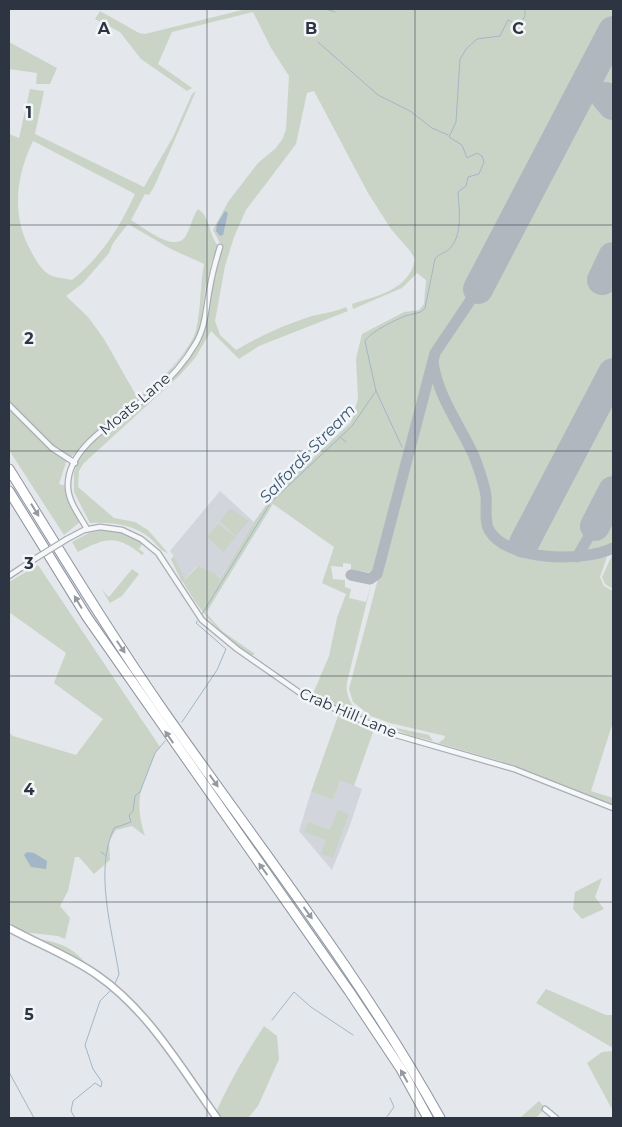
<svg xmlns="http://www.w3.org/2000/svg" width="622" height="1127" font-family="Montserrat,sans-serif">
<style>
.built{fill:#d2d6dc}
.green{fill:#cad4c6;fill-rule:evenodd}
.water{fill:#a2b6c8}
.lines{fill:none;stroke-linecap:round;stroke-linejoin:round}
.stream{stroke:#a2b6c8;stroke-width:1}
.taxiway{stroke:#b1b7bf;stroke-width:11}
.runway{stroke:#b1b7bf;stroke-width:30}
.street-casing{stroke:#a9aeb5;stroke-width:7}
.secondary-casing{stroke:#a9aeb5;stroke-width:9}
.highway-casing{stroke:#8c95a0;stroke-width:11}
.street{stroke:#f6f7f9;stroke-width:4.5}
.secondary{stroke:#fff;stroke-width:6}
.highway{stroke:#fff;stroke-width:9}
.street-bridge-casing{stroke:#a9aeb5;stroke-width:7;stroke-linecap:butt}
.street-bridge{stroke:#f6f7f9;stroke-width:4.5}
.oneway{fill:#969aa0}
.grid{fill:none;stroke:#2d3542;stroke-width:1;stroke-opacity:0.55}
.labels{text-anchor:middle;stroke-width:5;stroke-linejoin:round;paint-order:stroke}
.street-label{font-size:15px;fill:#2d3542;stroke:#f3f6f8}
.water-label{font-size:16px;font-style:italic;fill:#395673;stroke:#f3f6f8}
.grid-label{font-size:16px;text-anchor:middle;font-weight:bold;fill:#2d3542;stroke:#f3f6f8;stroke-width:5;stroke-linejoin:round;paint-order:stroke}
</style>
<rect width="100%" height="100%" fill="#e4e7eb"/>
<g class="built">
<path d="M220 491 254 522 219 580 196 567 182 583 171 559 174 556 170 551Z"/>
<path d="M340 779 362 789 350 825 332 870 299 831 311 792 333 800Z"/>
</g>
<g class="green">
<path d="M246 9H613V22L468 298 430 354 374 573 351 570V564L343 563V567L331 566 333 579 345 580V587L351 589 349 598 366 602 371 585 347 682C342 723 401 728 429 735L433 741 409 735 319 699 320 696 317 698 312 696 329 656 337 618 346 594 322 583 334 547 273 504 206 613 222 631 255 654 251 656C212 629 192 602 171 559L174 556 185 580 198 566 214 573 220 579 254 522 271 498 351 422 358 399 356 359 362 334 404 312 419 310 424 304 426 280 417 273 402 288 353 309 352 304C376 296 410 290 415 259L410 251 391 229 368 193 314 91 307 93 296 144 246 210 234 237 225 266 215 321 220 335 236 350C259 336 287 324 312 316 324 313 335 312 346 307L348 311 259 346 239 359 211 331 195 358 178 377 83 464 79 471 78 487 114 518 135 522 148 530 168 553C161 552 156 543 150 538 132 524 112 522 90 523L74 492V473L77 463 88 447 105 430 139 405 188 358 199 343 222 247 213 230 228 202 258 163 276 148 283 138 286 129 289 76 271 48 253 12 172 32 158 64 192 88 187 91 141 59 120 32 95 19 100 11 139 33 145 34Z"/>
<path d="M613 41V545C578 563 519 558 491 528L488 487 476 454 445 395 436 357 483 290Z"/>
<path d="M9 42 57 68 50 84H36L37 73 9 69Z"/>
<path d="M30 89 44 91 35 134 144 187 173 137 192 94 196 91 154 187 149 195 145 194 131 220C143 227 174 253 185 237 191 228 192 217 198 209 210 216 208 233 218 246L211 263 205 290 200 331 193 343 161 383 150 393 118 414 72 456H68L59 484 66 486 80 522 64 535 9 450V134L19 138ZM33 141 135 194C120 227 101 257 72 280 64 278 53 278 47 273 40 268 35 259 31 251 11 216 16 176 33 141ZM128 224 171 249 204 264C200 286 201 309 196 330 192 349 155 389 137 397L104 339 88 317 66 296 83 283 109 253 113 243Z"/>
<path d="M430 381 435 384 478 473 483 497 484 524 490 536 508 550 525 556 573 560 607 557 600 577 604 586 613 591V722L591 791 613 798V806L500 761 438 743 444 739 445 736 390 723 371 716 353 702 349 689Z"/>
<path d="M230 508 249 521 236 536 220 521Z"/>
<path d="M218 524 236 537 223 552 207 537Z"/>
<path d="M108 529 126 534 143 543 139 549 144 553 142 555C116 534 106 538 78 552L72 542 89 533Z"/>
<path d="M613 553V589L605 584 602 577Z"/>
<path d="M38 565 160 747 155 753C142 788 133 797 145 836L132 826 116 830 109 841 110 860 94 874 79 857H75L68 891 60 906 70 918 65 939 58 936 22 932 9 922V733L13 736 76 755 103 719 54 683 66 653 9 612V582Z"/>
<path d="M132 569 139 574 122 596 110 603 102 590 109 597Z"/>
<path d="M338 716 373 732 354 786 340 780 333 800 311 792Z"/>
<path d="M338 810 349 814 333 858 321 854 326 840 304 832 308 822 330 830Z"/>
<path d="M602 878 595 897 604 909 582 919 573 909 575 892Z"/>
<path d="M38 939C59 942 74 948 87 965Z"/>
<path d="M546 989 606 1015H613V1048L536 1003Z"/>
<path d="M264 1026 277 1036 279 1059 258 1106 248 1118H221L216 1112C230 1081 246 1054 264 1026Z"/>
<path d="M613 1051V1111L587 1063 602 1052Z"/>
<path d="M539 1101 545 1108 536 1118H520Z"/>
</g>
<g class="water">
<path d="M225 211 228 213 223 235 220 236 216 231 217 224Z"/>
<path d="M27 852 34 853 47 861 46 869 31 867 24 855Z"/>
</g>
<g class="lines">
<g class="stream">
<path d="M326 9 335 12"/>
<path d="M318 42 378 95 410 111 432 128 448 135"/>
<path d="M341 438 346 442"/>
<path d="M402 447 376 391 365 341C369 333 393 321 403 317 411 313 420 315 425 308L435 259C439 253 447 253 451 247 463 233 459 208 458 192L466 186 468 177 479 174 484 162 482 156 477 153 467 158 462 145 449 137 456 122 460 59 467 48 477 39 500 36 508 20 519 26 525 16V9"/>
<path d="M202 614 271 502 352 426 376 391"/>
<path d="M182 722 217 670 226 649 196 623 197 621"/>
<path d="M101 852 105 855"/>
<path d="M114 986 119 974C112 929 94 871 114 828L131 822 129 815 133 811 135 796 140 792 155 753 165 741"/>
<path d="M272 1020 294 992 311 1007 353 1035"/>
<path d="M9 1072 34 1118"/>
<path d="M75 1118 71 1111 73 1101 95 1083 101 1087 102 1082 93 1069 85 1045 100 1001 112 989"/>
<path d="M386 1118 394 1107 390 1098"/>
</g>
<g class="taxiway">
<path d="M589 77 590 82 606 97"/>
<path d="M433 362C438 397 460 425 474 456 479 469 484 482 486 496 487 506 484 521 489 530 507 562 585 562 613 548"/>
<path d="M577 557 595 526"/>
<path d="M351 575 370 579 377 574 435 353 478 289"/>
</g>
<g class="runway">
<path d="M606 97 613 105"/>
<path d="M602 280 613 257"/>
<path d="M478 289 613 31"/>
<path d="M595 526 613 491"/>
<path d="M524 543 613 373"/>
</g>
<defs>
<g id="street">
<path d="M9 405 52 448 75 463"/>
<path d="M87 529C80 516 69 503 68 488 65 445 126 415 154 392 170 379 186 360 196 343 206 326 206 306 210 287 212 274 216 260 220 247"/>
<path d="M67 539 84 530 100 527 122 530 141 539 158 553 202 620 237 649 303 695 396 735 514 769 613 808"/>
<path d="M9 576 33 560"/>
<path d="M545 1109 556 1118"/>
</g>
<path id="secondary" d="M9 928C38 944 70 956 97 975 148 1010 182 1069 217 1118"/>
<g id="highway">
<path d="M9 469C60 551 110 634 165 713 259 847 360 975 440 1118"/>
<path d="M9 491 87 617 349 991 401 1069 428 1118"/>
</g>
</defs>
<use href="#street" class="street-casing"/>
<use href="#secondary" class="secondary-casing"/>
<use href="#highway" class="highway-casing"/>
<use href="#street" class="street"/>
<use href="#secondary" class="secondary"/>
<use href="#highway" class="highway"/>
<defs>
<path id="street-bridge" d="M33 560 67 539"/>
</defs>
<use href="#street-bridge" class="street-bridge-casing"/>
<use href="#street-bridge" class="street-bridge"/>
</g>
<defs><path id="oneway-solid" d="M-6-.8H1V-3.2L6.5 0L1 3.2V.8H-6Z" transform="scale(1.25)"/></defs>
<g class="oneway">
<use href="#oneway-solid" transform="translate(35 510) rotate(58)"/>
<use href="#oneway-solid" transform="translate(78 602) rotate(-121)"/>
<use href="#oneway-solid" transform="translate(121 647) rotate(56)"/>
<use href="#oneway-solid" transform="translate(169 737) rotate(-125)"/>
<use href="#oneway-solid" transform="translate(214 781) rotate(55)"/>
<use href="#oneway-solid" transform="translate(263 869) rotate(-126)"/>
<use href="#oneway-solid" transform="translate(308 913) rotate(54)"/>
<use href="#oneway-solid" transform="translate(404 1076) rotate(-119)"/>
</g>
<path class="grid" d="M207 9V1118M415 9V1118M9 225H613M9 451H613M9 676H613M9 902H613"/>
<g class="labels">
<g class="street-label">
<text transform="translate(135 404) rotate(-40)" y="5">Moats Lane</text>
<text transform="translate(348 713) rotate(23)" y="5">Crab Hill Lane</text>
</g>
<g class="water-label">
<text transform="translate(307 453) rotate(-46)" y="6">Salfords Stream</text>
</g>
</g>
<g class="grid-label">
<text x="104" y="34">A</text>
<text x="311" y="34">B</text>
<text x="518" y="34">C</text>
<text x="29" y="118">1</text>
<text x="29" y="344">2</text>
<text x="29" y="569">3</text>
<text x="29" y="795">4</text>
<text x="29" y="1020">5</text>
</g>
<rect width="622" height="1127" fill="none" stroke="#2d3542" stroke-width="20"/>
</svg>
